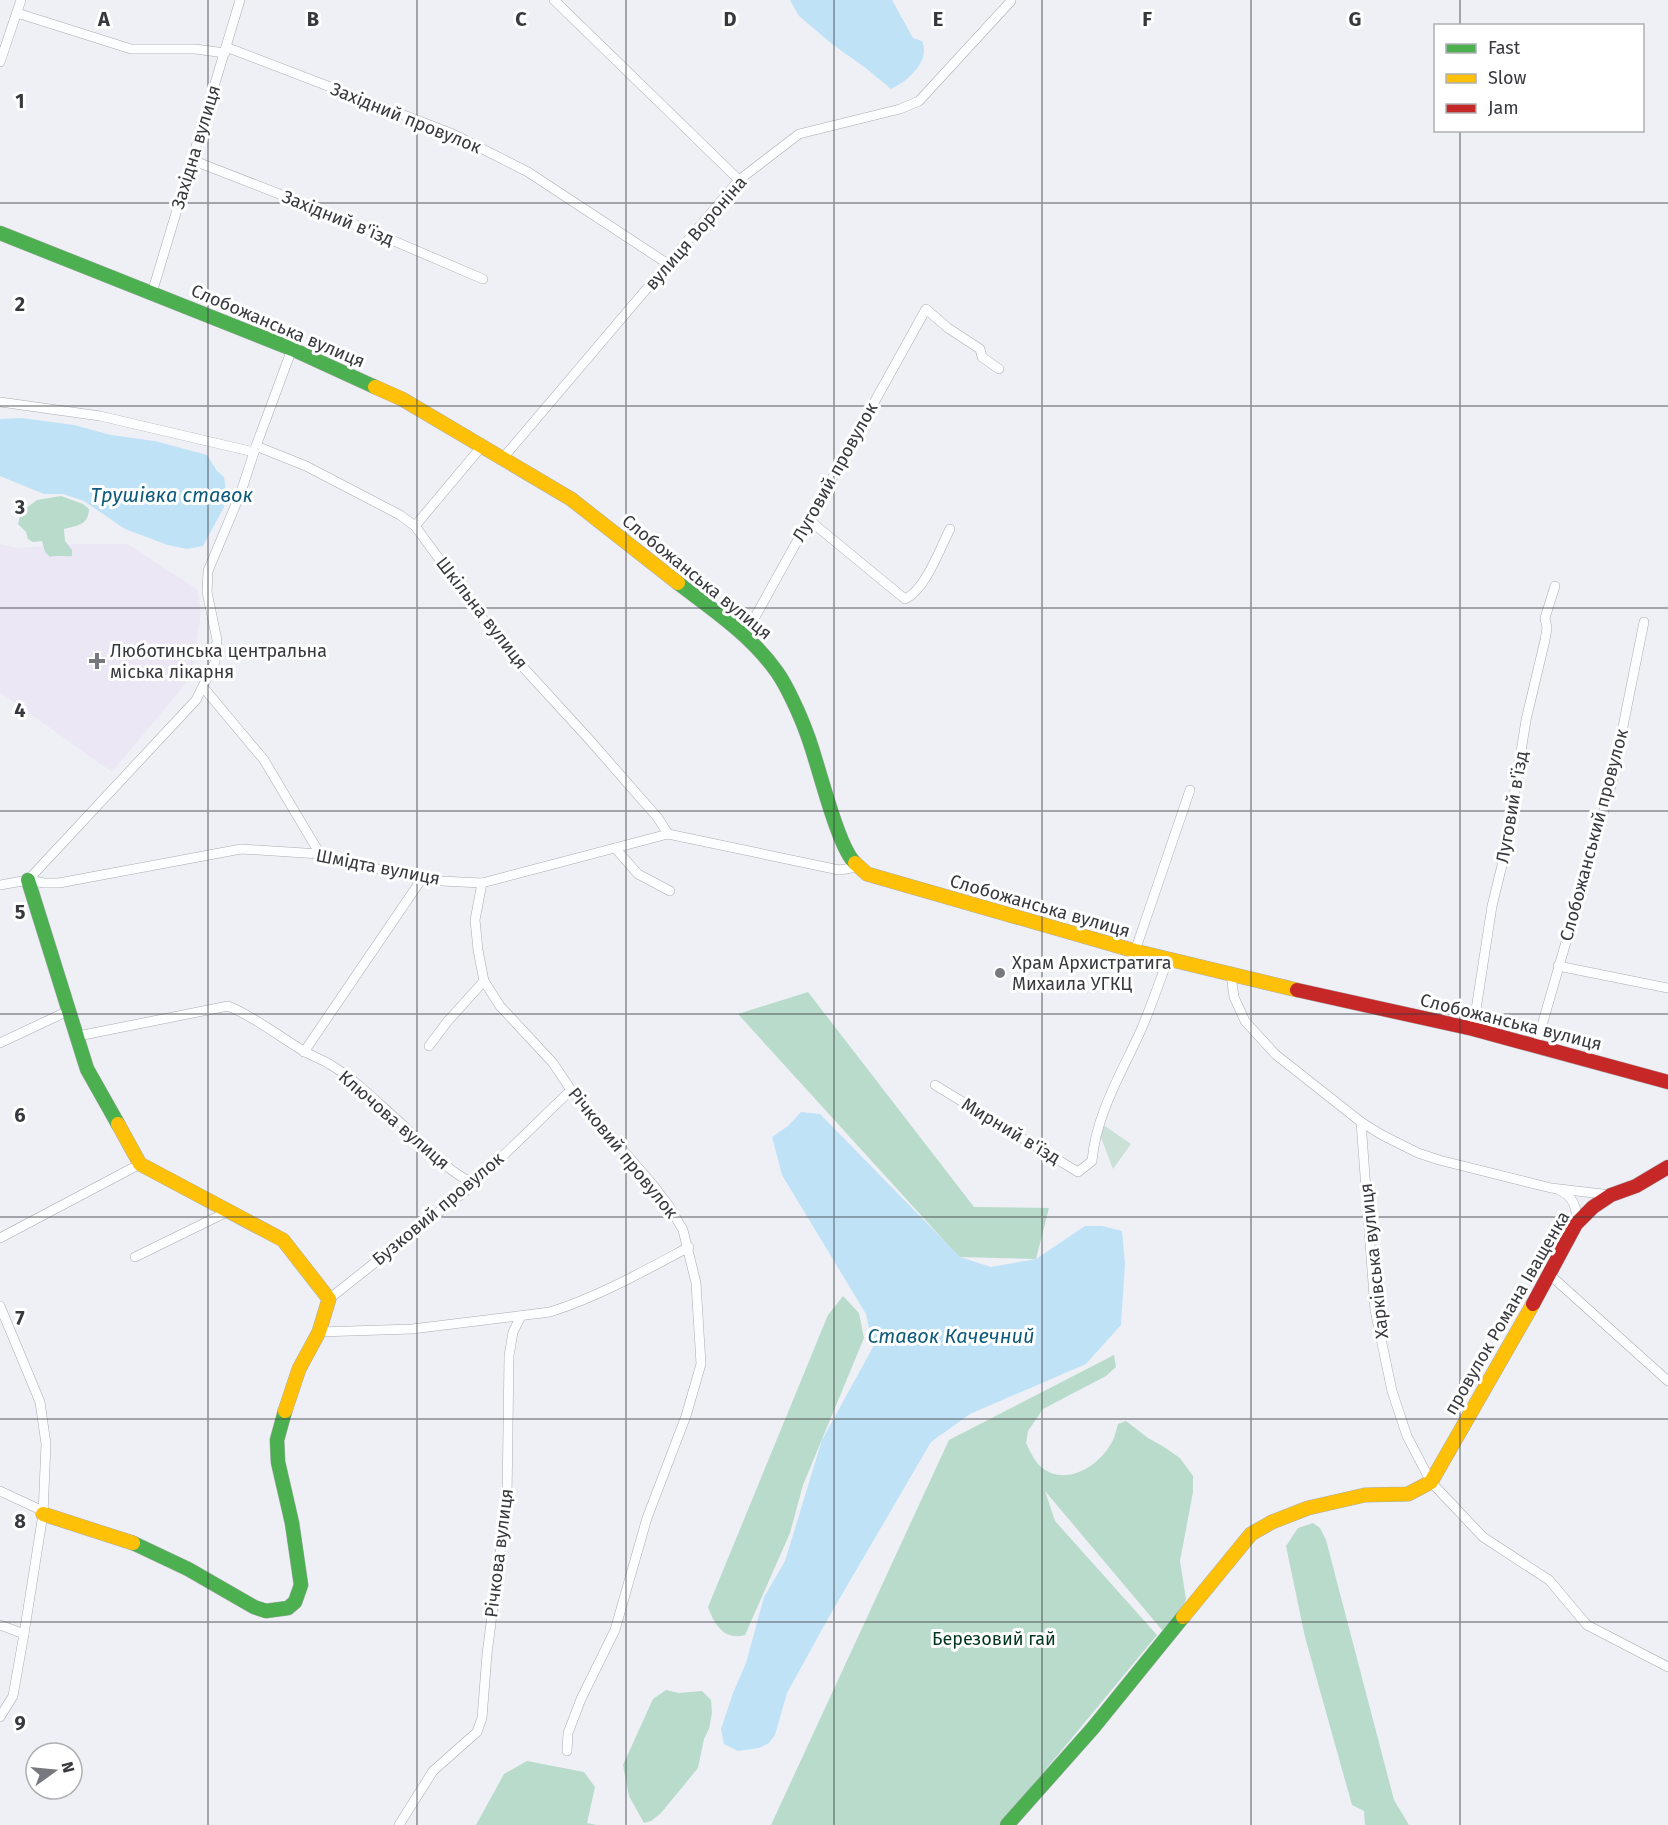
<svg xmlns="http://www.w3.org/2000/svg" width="1668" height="1825" font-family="'Fira Sans',sans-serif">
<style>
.medical{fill:#ece7f5}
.green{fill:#cbe0d6}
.forest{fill:#b9dbcb}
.water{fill:#c0e2f7}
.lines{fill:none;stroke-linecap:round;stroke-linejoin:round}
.street-casing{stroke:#abacb1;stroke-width:10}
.fast-casing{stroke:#abacb1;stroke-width:15}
.slow-casing{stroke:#abacb1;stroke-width:15}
.jam-casing{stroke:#abacb1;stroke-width:15}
.street{stroke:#fcfdfe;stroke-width:9}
.fast{stroke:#4caf50;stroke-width:14}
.slow{stroke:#ffc107;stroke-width:14}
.jam{stroke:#c62828;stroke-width:14}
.grid{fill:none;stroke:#38393e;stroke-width:1.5;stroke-opacity:0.55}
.poi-dot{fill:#78797e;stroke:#fff;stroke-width:2}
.labels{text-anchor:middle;stroke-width:6;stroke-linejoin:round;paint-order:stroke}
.street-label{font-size:18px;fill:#38393e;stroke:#fff}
.poi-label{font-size:18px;fill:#38393e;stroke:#fff;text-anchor:start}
.park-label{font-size:18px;fill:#023520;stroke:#fff}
.water-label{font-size:20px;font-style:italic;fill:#0e5a7b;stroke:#fff}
.grid-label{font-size:20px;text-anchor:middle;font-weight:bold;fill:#38393e;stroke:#fff;stroke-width:6;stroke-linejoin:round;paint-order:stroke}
</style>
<rect width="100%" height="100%" fill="#eef0f6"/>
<path class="medical" d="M0 544 18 548 73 544H127L197 589 201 611 193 669 183 687 112 772 0 692Z"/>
<path class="green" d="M1102 1124 1131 1144 1113 1169 1100 1135Z"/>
<g class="forest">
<path d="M61 496 83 504 89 509C88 525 79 525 64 529L65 541 72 550V556C64 557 58 555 50 557L45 552 42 541 33 542 28 539 26 532 18 524 21 512 37 500Z"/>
<path d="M808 992 974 1207 1049 1208 1036 1259 959 1257 738 1014Z"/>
<path d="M843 1296 859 1313 864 1338 803 1485 790 1533 745 1635C724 1641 714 1624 708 1607L828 1315Z"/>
<path d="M1114 1355 1116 1367 1106 1376 1043 1409 1028 1431 1026 1443C1029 1449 1033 1458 1038 1464 1062 1489 1098 1468 1112 1442 1115 1437 1116 1430 1118 1424L1126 1421 1148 1438 1164 1447 1180 1458 1193 1476V1492L1180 1561 1186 1599 1179 1617 1162 1630 1045 1491 1055 1521 1157 1635 1000 1825H771L949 1440Z"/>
<path d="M1313 1523 1320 1528 1326 1540 1394 1800 1409 1825H1365L1364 1811 1352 1805 1305 1637 1286 1546 1298 1528Z"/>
<path d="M666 1690 679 1693 702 1691 711 1700 712 1713 709 1729 704 1739 698 1768 661 1813 651 1821 644 1823 629 1796 623 1765 653 1699Z"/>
<path d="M527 1761 584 1772 595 1787 587 1823 597 1825H476L504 1774Z"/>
</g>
<g class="water">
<path d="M790 0H892L913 38 922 41C931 61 908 81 891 89L867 69 832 44 799 16Z"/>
<path d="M22 418 74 425 111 435 155 441 207 455 217 471 224 477 226 491 224 507 203 546 187 549 168 545 125 529 84 501 63 494H44L0 476V419Z"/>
<path d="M801 1112 820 1114 960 1257 991 1267 1036 1259 1085 1226H1102L1122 1231 1125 1264 1121 1325 1086 1364 970 1414 931 1442 830 1615 787 1693 775 1735 769 1743 759 1748 738 1751 724 1744 721 1729 733 1693 746 1663 764 1597 785 1561 822 1440 873 1347 866 1314 782 1175 772 1137 788 1126Z"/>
</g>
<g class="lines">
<defs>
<g id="street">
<path d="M554 0 739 180"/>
<path d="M17 13 131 49H195L225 53"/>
<path d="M226 47 453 134 528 172 668 264"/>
<path d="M0 62 21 0"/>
<path d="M192 160 333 215 483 279"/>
<path d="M152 293 240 0"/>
<path d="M0 402 100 416 254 452"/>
<path d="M256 446 306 466 400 515 415 526 500 642 587 737 658 818 668 834"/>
<path d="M503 458 739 180 799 134 900 109 919 101 1011 1"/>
<path d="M809 520 905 599C925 591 940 548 950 529"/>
<path d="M415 526 482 446"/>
<path d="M745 635 926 309 948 328 980 349 982 357 999 369"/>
<path d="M203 687 264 760 320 854"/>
<path d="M615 848 638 874 670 891"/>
<path d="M28 880 196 700 215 662 217 640 207 592 208 571 241 492 256 446 292 349"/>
<path d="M482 883 475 920 478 950 484 981 500 1006 553 1063 571 1090 653 1185 669 1206 683 1230 696 1283 701 1364 686 1416 647 1518 615 1630 581 1699 568 1733 567 1751"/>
<path d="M0 885 28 880 44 883H59L241 849 320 854 421 880 482 883 668 834 839 870 858 867"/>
<path d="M1135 951 1190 790"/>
<path d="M1558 966 1668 988"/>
<path d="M1231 975 1234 997 1245 1021 1275 1054 1361 1122 1382 1135 1418 1153 1439 1160 1551 1188 1611 1195"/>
<path d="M1473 1029 1492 906 1505 853 1526 720 1545 640 1547 628 1545 618 1555 586"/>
<path d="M78 1036 228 1006C255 1017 277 1035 302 1050 311 1056 322 1059 331 1065 354 1079 374 1099 394 1117 423 1142 439 1166 474 1184"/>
<path d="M0 1043 70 1010"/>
<path d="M429 1046 447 1022 484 981"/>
<path d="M1536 1046 1611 786 1644 622"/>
<path d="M304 1052 421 880"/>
<path d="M935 1085 1078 1172 1092 1161C1096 1114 1122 1072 1141 1030 1151 1007 1159 983 1168 959"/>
<path d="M1361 1122 1375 1310 1392 1391 1407 1436 1431 1482 1483 1537 1549 1580 1587 1625 1668 1667"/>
<path d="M1559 1190C1573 1196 1578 1208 1576 1224"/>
<path d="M0 1238 140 1164"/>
<path d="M135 1257 229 1211"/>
<path d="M1550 1275 1668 1381"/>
<path d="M329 1299 474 1184 571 1090"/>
<path d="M0 1306 40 1402 46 1444 43 1514 24 1634 13 1696 0 1717"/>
<path d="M319 1332 412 1329 550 1312C598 1297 644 1271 689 1247"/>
<path d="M0 1491 43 1511"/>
<path d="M0 1625 24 1634"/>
<path d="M399 1825 433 1771 477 1732 482 1718 487 1654 507 1499 509 1356 513 1332 521 1316"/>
</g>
<g id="fast">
<path d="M0 233 292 349 375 387"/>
<path d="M678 583C713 610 751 635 777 672 787 686 801 717 807 734 818 762 837 846 855 863"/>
<path d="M28 880 87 1069 118 1124"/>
<path d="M133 1543 188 1569 254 1607 266 1611 288 1608 295 1602 301 1585 292 1523 278 1462 277 1440 285 1411"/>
<path d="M1007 1825 1093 1728 1183 1617"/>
</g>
<g id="slow">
<path d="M375 387 402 399 571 499 678 583"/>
<path d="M855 863 867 874 1135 951 1297 990"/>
<path d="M118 1124 140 1164 283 1240 329 1299 319 1332 299 1369 285 1411"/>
<path d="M43 1514 133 1543"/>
<path d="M1183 1617 1251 1534 1272 1522 1308 1508 1365 1495 1408 1494 1431 1482 1533 1304"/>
</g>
<g id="jam">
<path d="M1297 990 1473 1029 1668 1082"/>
<path d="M1533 1304 1576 1224 1593 1207 1611 1195 1636 1186 1668 1167"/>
</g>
</defs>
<use href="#street" class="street-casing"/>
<use href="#fast" class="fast-casing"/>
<use href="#slow" class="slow-casing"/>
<use href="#jam" class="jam-casing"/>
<use href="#street" class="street"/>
<use href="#fast" class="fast"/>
<use href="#slow" class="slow"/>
<use href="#jam" class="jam"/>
</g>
<path class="grid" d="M208 0V1825M417 0V1825M626 0V1825M834 0V1825M1042 0V1825M1251 0V1825M1460 0V26M1460 130V1825M0 203H1668M0 406H1668M0 608H1668M0 811H1668M0 1014H1668M0 1217H1668M0 1419H1668M0 1622H1668"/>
<g class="poi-dot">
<path d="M94 652h6v6h6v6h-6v6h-6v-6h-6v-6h6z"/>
<circle cx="1000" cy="973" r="6"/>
</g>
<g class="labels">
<g class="street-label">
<text transform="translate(406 118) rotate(22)" y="6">Західний провулок</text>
<text transform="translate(196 147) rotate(-73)" y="6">Західна вулиця</text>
<text transform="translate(338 218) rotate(22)" y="6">Західний в'їзд</text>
<text transform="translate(696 233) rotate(-49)" y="6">вулиця Вороніна</text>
<text transform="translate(278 326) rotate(23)" y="6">Слобожанська вулиця</text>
<text transform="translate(835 472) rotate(-61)" y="6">Луговий провулок</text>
<text transform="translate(697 577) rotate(39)" y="6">Слобожанська вулиця</text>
<text transform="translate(482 613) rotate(52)" y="6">Шкільна вулиця</text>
<text transform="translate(1512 807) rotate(-80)" y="6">Луговий в'їзд</text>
<text transform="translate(1594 835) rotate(-75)" y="6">Слобожанський провулок</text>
<text transform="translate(378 867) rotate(11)" y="6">Шмідта вулиця</text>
<text transform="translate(1040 906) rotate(16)" y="6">Слобожанська вулиця</text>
<text transform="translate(1511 1022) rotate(14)" y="6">Слобожанська вулиця</text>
<text transform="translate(394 1120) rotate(41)" y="6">Ключова вулиця</text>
<text transform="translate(1011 1131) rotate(31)" y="6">Мирний в'їзд</text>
<text transform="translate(623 1153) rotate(51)" y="6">Річковий провулок</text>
<text transform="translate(438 1209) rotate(-40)" y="6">Бузковий провулок</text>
<text transform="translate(1374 1261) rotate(-96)" y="6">Харківська вулиця</text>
<text transform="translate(1507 1313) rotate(-60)" y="6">провулок Романа Іващенка</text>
<text transform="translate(499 1553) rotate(-83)" y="6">Річкова вулиця</text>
</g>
<g class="poi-label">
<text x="110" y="657">Люботинська центральна<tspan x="110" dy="21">міська лікарня</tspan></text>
<text x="1012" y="969">Храм Архистратига<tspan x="1012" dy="21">Михаила УГКЦ</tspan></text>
</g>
<g class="park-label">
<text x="994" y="1645">Березовий гай</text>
</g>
<g class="water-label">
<text x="172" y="502">Трушівка ставок</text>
<text x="951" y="1343">Ставок Качечний</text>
</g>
</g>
<g class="grid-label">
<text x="104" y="26">A</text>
<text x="313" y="26">B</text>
<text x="521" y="26">C</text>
<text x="730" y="26">D</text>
<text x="938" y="26">E</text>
<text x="1147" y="26">F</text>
<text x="1355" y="26">G</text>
<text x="20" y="108">1</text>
<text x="20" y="311">2</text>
<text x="20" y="514">3</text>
<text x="20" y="717">4</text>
<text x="20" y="919">5</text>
<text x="20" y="1122">6</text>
<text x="20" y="1325">7</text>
<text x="20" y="1528">8</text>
<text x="20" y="1730">9</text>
</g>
<rect x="1434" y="24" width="210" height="108" fill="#ffffff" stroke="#afb0b2" stroke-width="1.5"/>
<rect x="1446" y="44" width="30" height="9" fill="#4caf50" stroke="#afb0b2" stroke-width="1.5"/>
<text x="1488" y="54" font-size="18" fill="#38393e">Fast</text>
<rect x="1446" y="74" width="30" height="9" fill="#ffc107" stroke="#afb0b2" stroke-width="1.5"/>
<text x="1488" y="84" font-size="18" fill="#38393e">Slow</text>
<rect x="1446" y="104" width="30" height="9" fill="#c62828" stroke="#afb0b2" stroke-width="1.5"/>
<text x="1488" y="114" font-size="18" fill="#38393e">Jam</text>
<g transform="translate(54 1771) rotate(75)"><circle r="28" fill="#ffffff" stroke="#afb0b2" stroke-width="1.5"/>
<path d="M0-4.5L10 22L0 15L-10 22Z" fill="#78797e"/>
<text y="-9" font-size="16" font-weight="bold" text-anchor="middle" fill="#38393e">N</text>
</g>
</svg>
